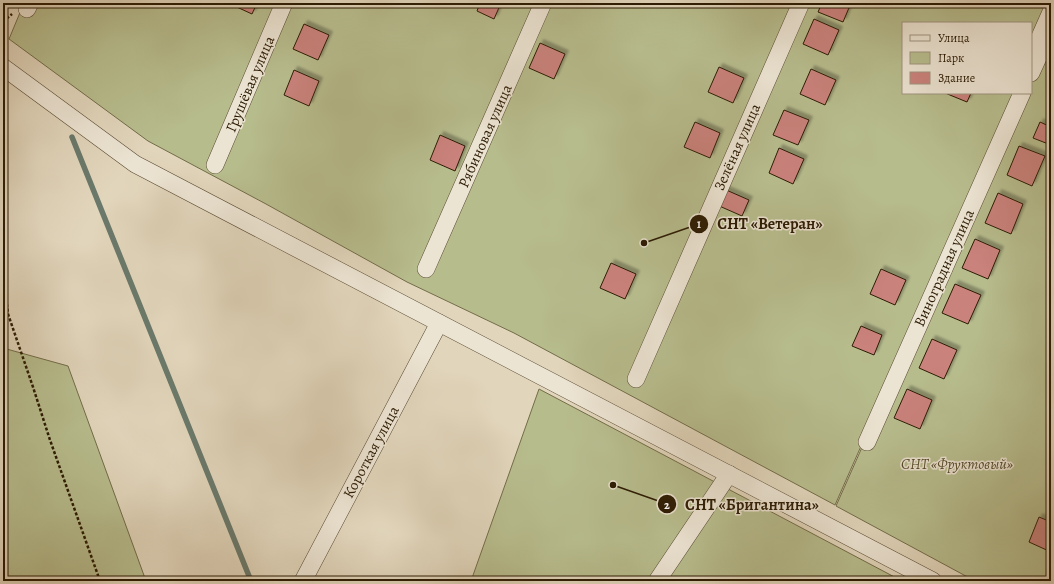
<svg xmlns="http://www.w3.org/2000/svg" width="1054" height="584" font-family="Alegreya,serif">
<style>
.green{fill:#b7bc8d;stroke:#726c48}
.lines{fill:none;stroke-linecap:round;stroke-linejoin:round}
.stream{stroke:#6a796b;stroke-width:5.5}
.building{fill:#ca827c;stroke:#2c1b03;filter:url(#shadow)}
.street-casing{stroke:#594a31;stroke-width:18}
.path{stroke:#2c1b03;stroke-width:2.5;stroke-dasharray:3 2;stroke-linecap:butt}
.street{stroke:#ece4d3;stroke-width:17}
.labels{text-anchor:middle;stroke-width:3;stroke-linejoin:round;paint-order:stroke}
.street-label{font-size:15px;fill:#2c1b03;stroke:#ece4d3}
.park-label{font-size:15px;font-style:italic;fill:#564b2c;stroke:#ece4d3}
.leader{fill:none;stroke:#2c1b03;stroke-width:1.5}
.callout-dot{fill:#2c1b03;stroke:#ece4d3;stroke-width:1.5}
.mark-label{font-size:12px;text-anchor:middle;font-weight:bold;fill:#fff}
.callout-label{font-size:16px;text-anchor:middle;font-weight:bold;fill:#2c1b03;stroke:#ece4d3;stroke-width:3;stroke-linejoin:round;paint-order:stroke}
</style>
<defs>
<filter id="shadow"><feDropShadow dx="3.5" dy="-3.5" stdDeviation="1" flood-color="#0004"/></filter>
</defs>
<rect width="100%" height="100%" fill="#e1d5bb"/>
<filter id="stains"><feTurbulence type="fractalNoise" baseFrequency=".005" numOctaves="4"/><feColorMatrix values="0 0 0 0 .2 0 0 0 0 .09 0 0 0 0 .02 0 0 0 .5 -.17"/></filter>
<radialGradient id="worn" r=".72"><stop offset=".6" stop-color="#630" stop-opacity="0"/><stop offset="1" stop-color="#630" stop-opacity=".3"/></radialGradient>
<g class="green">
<path d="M24 3H1051V17L1031 62V23H903V93H1017L835 505 514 333 407 282 266 204 148 141 9 39Z"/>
<path d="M1051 20V581H975L836 506 1019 93H1031V65Z"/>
<path d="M3 348 68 366 146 581H3Z"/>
<path d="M539 389 902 581H471Z"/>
</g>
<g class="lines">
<path class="stream" d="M72 137 251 581"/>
</g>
<g class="building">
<path d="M228 3H257L252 14Z"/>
<path d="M480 3H501L494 19 477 11Z"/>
<path d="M822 3H851L843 22 818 12Z"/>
<path d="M814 19 839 30 828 55 803 44Z"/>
<path d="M304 24 329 35 318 60 293 49Z"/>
<path d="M540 43 565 54 554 79 529 68Z"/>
<path d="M719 67 744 78 733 103 708 92Z"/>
<path d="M811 69 836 80 825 105 800 94Z"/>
<path d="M294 70 319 81 309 106 284 95Z"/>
<path d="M945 93H971L967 102Z"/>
<path d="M784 110 809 120 798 145 773 135Z"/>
<path d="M695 122 720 133 710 158 684 147Z"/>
<path d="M1040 122 1051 127V145L1033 138Z"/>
<path d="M440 135 465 146 455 171 430 160Z"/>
<path d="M1019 146 1045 156 1032 186 1007 175Z"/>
<path d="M779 148 804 159 793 184 769 173Z"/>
<path d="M724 189 749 200 742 216 717 205Z"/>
<path d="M998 193 1023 204 1011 234 985 223Z"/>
<path d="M975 239 1000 250 988 279 962 268Z"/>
<path d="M611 263 636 274 625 299 600 288Z"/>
<path d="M881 269 906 280 895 305 870 294Z"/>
<path d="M955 284 981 295 968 324 942 313Z"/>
<path d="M861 326 882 335 874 355 852 346Z"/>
<path d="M932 339 957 350 944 379 919 368Z"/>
<path d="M907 389 932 400 920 429 894 418Z"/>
<path d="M1039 517 1051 522V552L1029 542Z"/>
</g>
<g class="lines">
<defs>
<g id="street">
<path d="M27 9 30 3"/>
<path d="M1031 57 1051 12"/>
<path d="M3 67 135 164 933 581"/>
<path d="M1031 73 1042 49"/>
<path d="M215 165 284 3"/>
<path d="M426 269 543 3"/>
<path d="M636 379 801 3"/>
<path d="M867 442 1022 93"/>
<path d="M303 581 439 323"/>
<path d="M657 581 729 474"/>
</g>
</defs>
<use href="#street" class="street-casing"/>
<g class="path">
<path d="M3 22 12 14"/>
<path d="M3 269 8 314 33 387 50 440 100 581"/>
</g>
<use href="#street" class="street"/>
</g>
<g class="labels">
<g class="street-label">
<text transform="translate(250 84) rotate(-67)" y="5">Грушёвая улица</text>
<text transform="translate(485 136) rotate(-66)" y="5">Рябиновая улица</text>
<text transform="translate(737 147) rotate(-66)" y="5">Зелёная улица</text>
<text transform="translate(944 268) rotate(-66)" y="5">Виноградная улица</text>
<text transform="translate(371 452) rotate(-62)" y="5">Короткая улица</text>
</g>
<g class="park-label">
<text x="957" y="469">СНТ «Фруктовый»</text>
</g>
</g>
<path class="leader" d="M644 243L699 224M613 485L667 504"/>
<g class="callout-dot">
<circle cx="644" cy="243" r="4"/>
<circle cx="613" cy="485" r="4"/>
<circle cx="699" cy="224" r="10"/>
<circle cx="667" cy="504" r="10"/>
</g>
<g class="mark-label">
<text x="699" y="228">1</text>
<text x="667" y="509">2</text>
</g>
<g class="callout-label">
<text x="770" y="229">СНТ «Ветеран»</text>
<text x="752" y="510">СНТ «Бригантина»</text>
</g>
<rect width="1054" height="584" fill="none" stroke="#e1d5bb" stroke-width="16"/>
<rect x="4" y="4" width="1046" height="576" fill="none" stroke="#2c1b03" stroke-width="2"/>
<rect x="8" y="8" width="1038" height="568" fill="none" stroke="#2c1b03"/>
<rect x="902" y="22" width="130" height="72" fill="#ece4d3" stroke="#9f9480"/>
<rect x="910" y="35" width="20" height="6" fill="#ece4d3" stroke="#9f9480"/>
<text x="938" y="42" font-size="12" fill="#2c1b03">Улица</text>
<rect x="910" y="52" width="20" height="12" fill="#b7bc8d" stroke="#9f9480"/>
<text x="938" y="62" font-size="12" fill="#2c1b03">Парк</text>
<rect x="910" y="72" width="20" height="12" fill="#ca827c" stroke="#9f9480"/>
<text x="938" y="82" font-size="12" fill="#2c1b03">Здание</text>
<rect width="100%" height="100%" filter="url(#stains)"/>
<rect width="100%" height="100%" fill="url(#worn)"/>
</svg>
